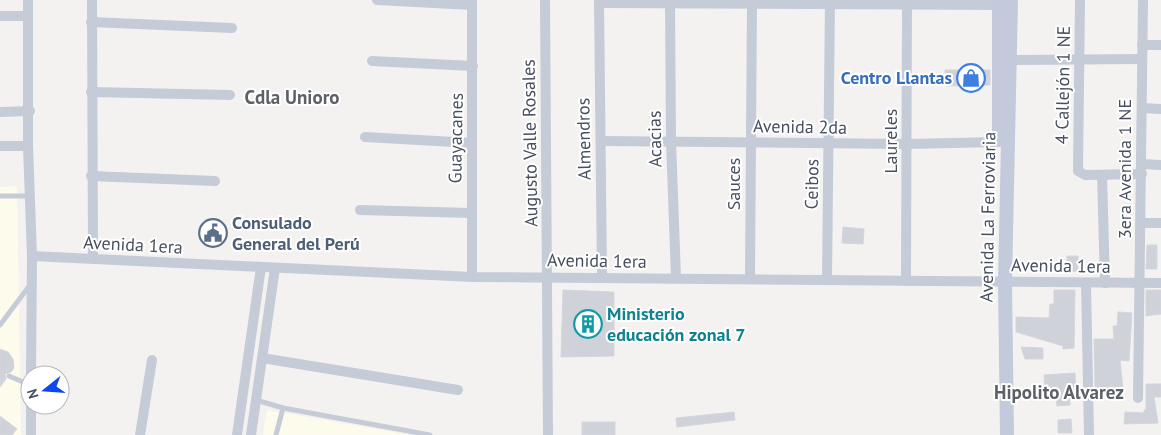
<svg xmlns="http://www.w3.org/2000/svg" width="1161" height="435" font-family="'PT Sans',sans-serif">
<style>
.commercial{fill:#fdfcec}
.building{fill:#d0d2d9;stroke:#d5d6dd}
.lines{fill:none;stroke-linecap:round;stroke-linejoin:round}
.lane{stroke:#c5cbd7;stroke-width:5}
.street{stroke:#c5cbd7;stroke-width:10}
.secondary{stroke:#c3cadb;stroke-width:14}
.labels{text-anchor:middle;stroke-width:4;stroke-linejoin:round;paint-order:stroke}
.shop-label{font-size:18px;font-weight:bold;fill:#366cbe;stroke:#fff;text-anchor:end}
.street-label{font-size:18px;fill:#485060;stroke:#fff}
.service-label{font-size:18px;font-weight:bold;fill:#4e5e75;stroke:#fff;text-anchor:start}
.culture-label{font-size:18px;font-weight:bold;fill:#0d838f;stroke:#fff;text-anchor:start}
.neighbourhood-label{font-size:19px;font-weight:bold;fill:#5d6067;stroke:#fff}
</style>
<rect width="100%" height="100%" fill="#f4f2f1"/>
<g class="commercial">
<path d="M17 186 21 435H0V187Z"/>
<path d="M267 410 410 435H263Z"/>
</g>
<g class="building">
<path d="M945 70H990V85L946 86Z"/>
<path d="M208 220H220L219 246 207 245Z"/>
<path d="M843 227 864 229 863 244 842 243Z"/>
<path d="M1147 245H1157V269H1146Z"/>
<path d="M1067 256H1078V271L1067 272Z"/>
<path d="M563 290 614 292V356L561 357Z"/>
<path d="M1054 290H1075L1074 348 1063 349V346L1016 332V317L1049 318 1050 304H1054Z"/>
<path d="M1146 290H1161V314L1146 316Z"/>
<path d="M1118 312 1132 313 1129 361 1120 360 1123 389 1095 390 1094 339H1114L1113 326H1117Z"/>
<path d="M1021 347 1043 348V359H1025Z"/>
<path d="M0 349 8 352 13 359 14 368 11 372 5 374 6 379 0 387Z"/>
<path d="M1075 373 1076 390H1069L1070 405 1057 406 1055 391 1045 392 1044 375Z"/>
<path d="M1146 384H1161V397H1154L1158 423 1124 424 1125 412 1144 413V410H1146Z"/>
<path d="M734 412 735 420 677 427 676 418Z"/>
<path d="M0 416 17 429 12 435H0Z"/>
<path d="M1071 419 1072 433H1058V420Z"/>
<rect x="582" y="422" width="33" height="13"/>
</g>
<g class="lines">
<g class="lane">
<path d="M0 196H29"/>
<path d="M0 325 30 285"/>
<path d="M9 376 30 385"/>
<path d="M256 400 283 408"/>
<path d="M276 435 283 408 430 435"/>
</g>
<g class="street">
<path d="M28 0V146L32 256 31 375"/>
<path d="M92 0 93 259"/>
<path d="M377 0 472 5"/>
<path d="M472 0V277"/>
<path d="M545 0 548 435"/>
<path d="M599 0 602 277"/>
<path d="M670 0 671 141 676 278"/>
<path d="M1080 0 1078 171 1085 175 1142 174"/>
<path d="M599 3 999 5"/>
<path d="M0 16H28"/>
<path d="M91 22 232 28"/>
<path d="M1142 45H1161"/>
<path d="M1010 60 1142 59"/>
<path d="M372 61 473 66"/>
<path d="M91 92 230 95"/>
<path d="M1142 108 1161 109"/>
<path d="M0 112 30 111"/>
<path d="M365 137 472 143"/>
<path d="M601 141 907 144 999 142"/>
<path d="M0 146H28"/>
<path d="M1142 164 1161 165"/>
<path d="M1102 175 1105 283"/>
<path d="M91 176 215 181"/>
<path d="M360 210 471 213"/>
<path d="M1141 223H1161"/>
<path d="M32 256 472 277 1161 283"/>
<path d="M750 278 752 0"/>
<path d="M827 279 830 0"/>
<path d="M906 281 907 0"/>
<path d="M1086 283 1089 435"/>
<path d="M262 358 458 390"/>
<path d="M1138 398 1143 0"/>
<path d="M31 405V435"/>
<path d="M140 435 152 360"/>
<path d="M237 435 261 267"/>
<path d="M251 435 275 268"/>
</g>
<g class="secondary">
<path d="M999 139V0"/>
<path d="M1007 435 1005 282 1011 0"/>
</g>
</g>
<defs>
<symbol id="shop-ring" viewBox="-11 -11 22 22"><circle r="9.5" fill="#fff" stroke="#3f7fe0" stroke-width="1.5"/><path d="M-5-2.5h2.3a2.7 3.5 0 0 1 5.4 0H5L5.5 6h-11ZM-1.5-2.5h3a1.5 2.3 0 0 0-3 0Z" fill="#3f7fe0"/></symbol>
<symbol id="civic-ring" viewBox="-11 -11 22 22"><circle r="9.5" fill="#fff" stroke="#5c6f8a" stroke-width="1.5"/><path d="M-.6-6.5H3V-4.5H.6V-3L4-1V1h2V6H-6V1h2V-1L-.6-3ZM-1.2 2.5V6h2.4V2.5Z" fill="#5c6f8a"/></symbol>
<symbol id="building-ring" viewBox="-11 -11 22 22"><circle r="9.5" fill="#fff" stroke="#0f9aa8" stroke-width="1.5"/><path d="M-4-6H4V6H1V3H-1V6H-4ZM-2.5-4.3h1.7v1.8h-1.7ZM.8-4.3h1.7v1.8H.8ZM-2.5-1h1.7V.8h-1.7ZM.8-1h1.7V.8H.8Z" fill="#0f9aa8"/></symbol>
</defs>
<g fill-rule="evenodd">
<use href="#shop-ring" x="955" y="62" width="32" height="32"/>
<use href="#civic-ring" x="197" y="217" width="32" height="32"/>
<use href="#building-ring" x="572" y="308" width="32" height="32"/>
</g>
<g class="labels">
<g class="shop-label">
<text x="952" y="84">Centro Llantas</text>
</g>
<g class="street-label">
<text transform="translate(1063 85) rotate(-89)" y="6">4 Callejón 1 NE</text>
<text transform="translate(800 127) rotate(1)" y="6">Avenida 2da</text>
<text transform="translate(456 138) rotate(-89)" y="6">Guayacanes</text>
<text transform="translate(584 139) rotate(-91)" y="6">Almendros</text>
<text transform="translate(655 139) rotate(-91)" y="6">Acacias</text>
<text transform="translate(891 141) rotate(-90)" y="6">Laureles</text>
<text transform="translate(530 143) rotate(-91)" y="6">Augusto Valle Rosales</text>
<text transform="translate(1125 169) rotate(-90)" y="6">3era Avenida 1 NE</text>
<text transform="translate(734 184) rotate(-90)" y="6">Sauces</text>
<text transform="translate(812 184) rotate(-89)" y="6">Ceibos</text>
<text transform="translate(988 217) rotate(-89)" y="6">Avenida La Ferroviaria</text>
<text transform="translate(133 245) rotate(3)" y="6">Avenida 1era</text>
<text transform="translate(597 261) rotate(1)" y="6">Avenida 1era</text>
<text transform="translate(1061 266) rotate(1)" y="6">Avenida 1era</text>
</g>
<g class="service-label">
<text x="232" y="229">Consulado<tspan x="232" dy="21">General del Perú</tspan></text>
</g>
<g class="culture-label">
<text x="607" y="320">Ministerio<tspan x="607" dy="21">educación zonal 7</tspan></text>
</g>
<g class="neighbourhood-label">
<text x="292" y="104">Cdla Unioro</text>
<text x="1059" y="399">Hipolito Alvarez</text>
</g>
</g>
<g transform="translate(45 390) rotate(253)"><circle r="24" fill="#ffffff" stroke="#b6b9bf"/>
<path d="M0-4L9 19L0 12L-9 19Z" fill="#0f46f0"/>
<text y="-8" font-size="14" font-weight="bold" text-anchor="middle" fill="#485060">N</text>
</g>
</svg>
